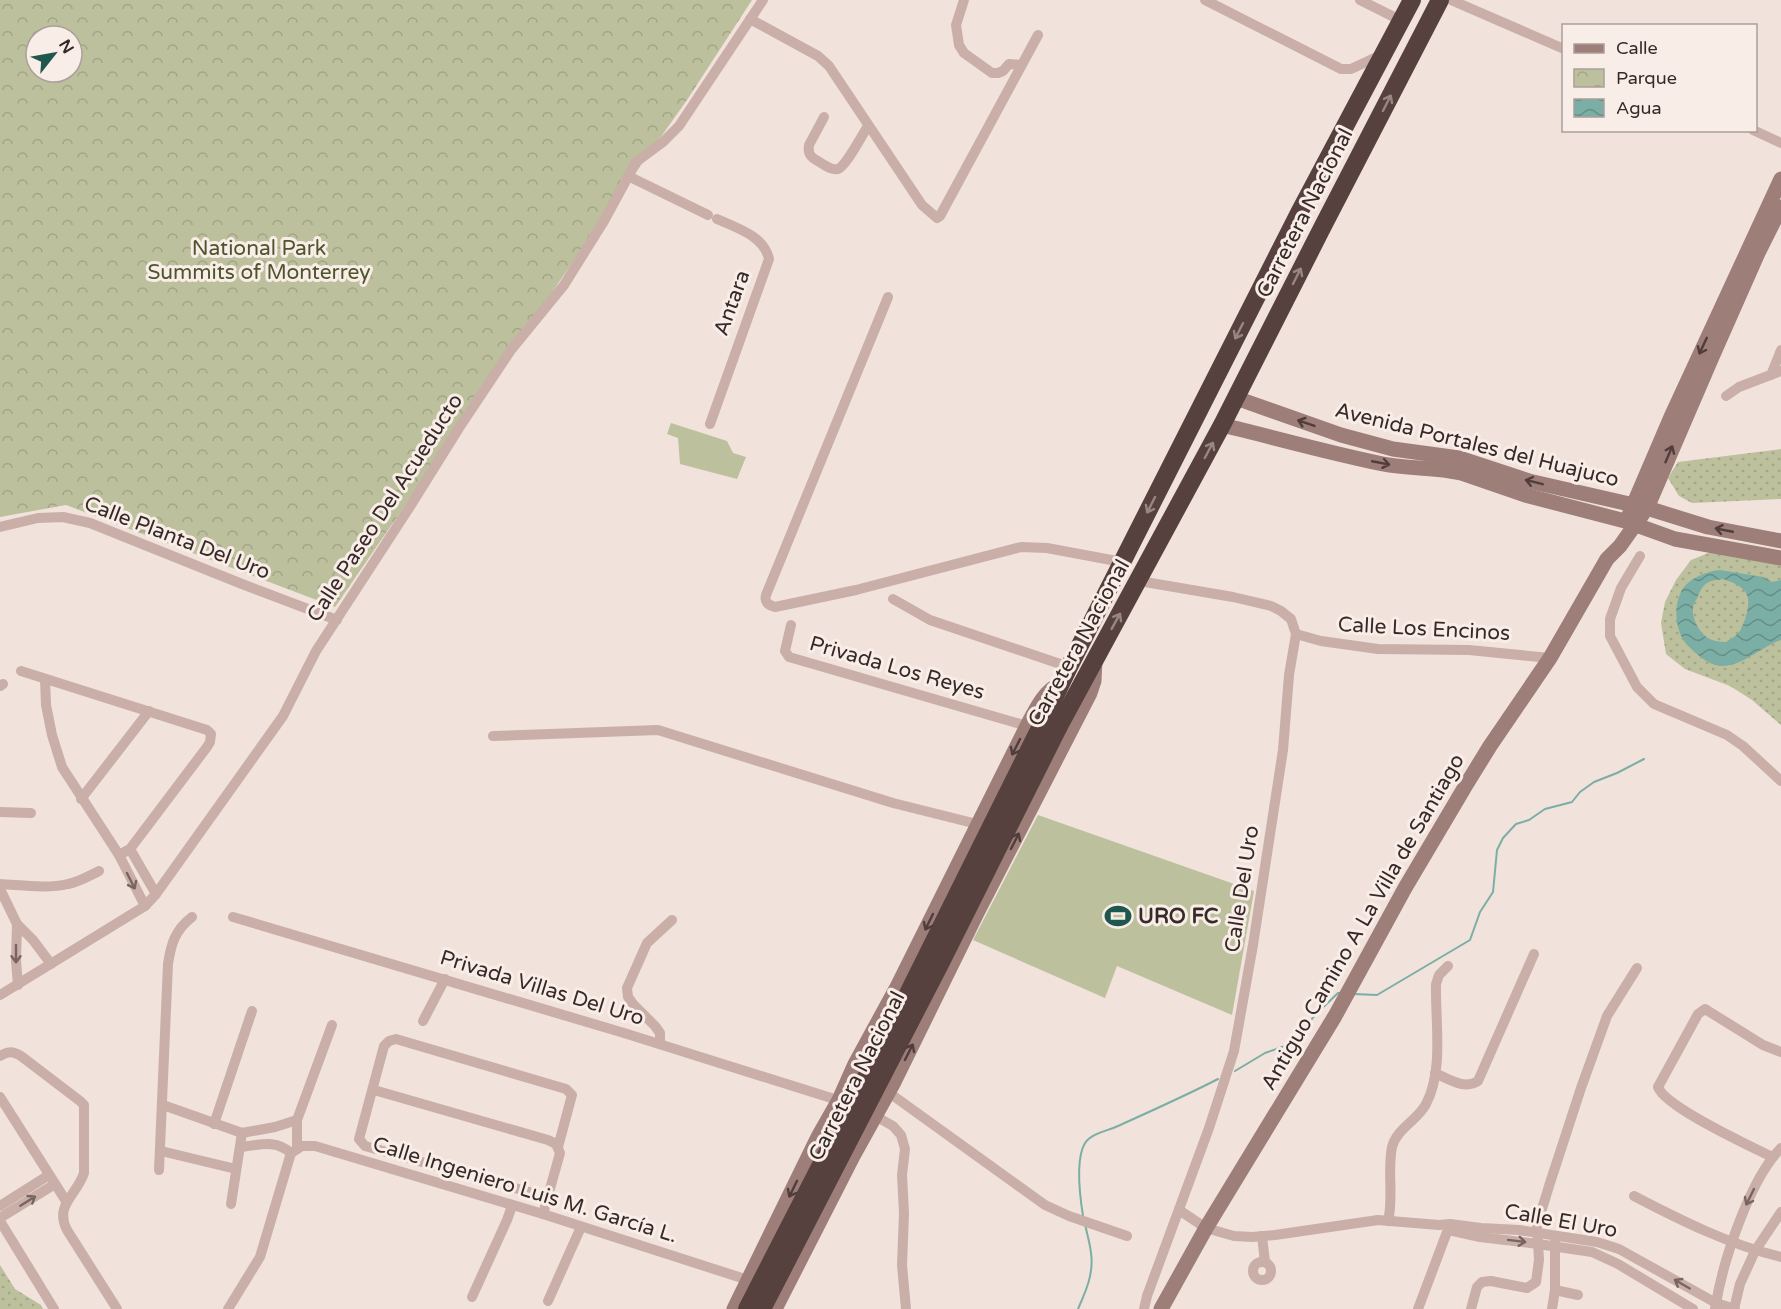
<svg xmlns="http://www.w3.org/2000/svg" width="1781" height="1309" font-family="'Varela Round',sans-serif">
<style>
.grass{fill:url(#grass-dots)}
.park{fill:url(#park-crowns);fill-rule:evenodd}
.garden{fill:#bcc09c}
.water{fill:url(#water-waves);fill-rule:evenodd}
.lines{fill:none;stroke-linecap:round;stroke-linejoin:round}
.stream{stroke:#7baea4;stroke-width:2}
.street{stroke:#c9afa8;stroke-width:10}
.secondary{stroke:#9d7e79;stroke-width:15}
.highway{stroke:#57413f;stroke-width:18}
.highway-bridge{stroke:#57413f;stroke-width:18}
.oneway{stroke:#988683}
.oneway2{stroke:#503e3c}
.oneway3{stroke:#786562}
.labels{text-anchor:middle;dominant-baseline:central;stroke-width:6;stroke-linejoin:round;paint-order:stroke}
.street-label{font-size:21px;fill:#362928;stroke:#f9ede8}
.park-label{font-size:21px;fill:#4e542c;stroke:#f9ede8}
.poi-label{font-size:21px;font-weight:bold;fill:#362928;stroke:#f9ede8;text-anchor:start}
</style>
<defs>
<pattern id="grass-dots" width="8" height="8" patternUnits="userSpaceOnUse" patternTransform="scale(1.5)"><rect width="8" height="8" fill="#bcc09c"/><path d="M2 2h.1M6 6h.1" fill="none" stroke="#a2a586" stroke-width="1.8" stroke-linecap="round"/></pattern>
<pattern id="park-crowns" width="20" height="18" patternUnits="userSpaceOnUse" patternTransform="scale(1.5)"><rect width="20" height="18" fill="#bcc09c"/><path d="M2 6a3 3 0 1 1 6 0M12 15a3 3 0 1 1 6 0" fill="none" stroke="#a2a586"/></pattern>
<pattern id="water-waves" width="16" height="10" patternUnits="userSpaceOnUse" patternTransform="scale(1.5)"><rect width="16" height="10" fill="#7baea4"/><path d="M0 5q4-4 8 0t8 0" fill="none" stroke="#668e86"/></pattern>
</defs>
<rect width="100%" height="100%" fill="#f1e2dc"/>
<!-- grass -->
<g class="grass">
<path d="M1781,449v50l-89,4 -13,-7 -11,-18 10,-16z"/>
<path d="M1716,550l65,14v161l-29,-25 -22,-14 -45,-17 -19,-15 -5,-31 4,-21 11,-22 15,-20z"/>
<path d="M0,1265l15,24 26,16 2,4h-43z"/>
</g>
<!-- park -->
<path class="park" d="M0,0h752l-65,100 -106,150 -246,357 -269,-102 -66,12zM36,36h36v36h-36z"/>
<!-- garden -->
<g class="garden">
<path d="M671,423l56,18 6,12 13,4 -9,22 -57,-15 -2,-26 -11,-4z"/>
<path d="M1038,815l216,76 -22,124 -115,-49 -12,32 -132,-58z"/>
</g>
<!-- water -->
<path class="water" d="M1720,570l43,7 9,5 9,-2v60c-20,7 -38,26 -59,26 -9,0 -18,-6 -25,-12 -7,-6 -14,-12 -17,-21 -5,-12 -5,-30 1,-41 6,-13 26,-21 39,-22zM1723,579c9,3 20,7 24,16 4,9 -2,26 -6,34 -3,6 -10,10 -15,13 -7,0 -16,-1 -22,-7 -7,-7 -14,-21 -10,-31 0,-2 4,-6 4,-8 6,-14 10,-15 25,-17z"/>
<g class="lines">
<!-- stream -->
<g class="stream">
<path d="M1354,994l23,1 93,-55 10,-28 13,-20 4,-42 6,-12 13,-14 13,-4 16,-11 27,-7 8,-10 14,-10 23,-9 27,-14"/>
<path d="M1235,1071l30,-18 28,-10 22,-28 23,-22h4"/>
<path d="M1083,1216c-3,-19 -8,-56 2,-73 7,-10 22,-12 33,-17 33,-15 67,-30 100,-47"/>
<path d="M1078,1309c8,-18 16,-36 13,-56 -1,-10 -4,-19 -6,-29"/>
</g>
<!-- street -->
<g class="street">
<path d="M964,0l-8,25 3,20 5,8 28,20h6l5,-2 6,-7 12,1"/>
<path d="M1205,0l136,69h10l32,-15"/>
<path d="M1360,0l42,21"/>
<path d="M1451,0l113,49"/>
<path d="M750,19l68,37 11,10 93,139 15,13 3,-2 98,-181"/>
<path d="M824,117l-15,28c-1,7 0,11 7,15 6,3 15,11 22,9 8,-3 24,-34 30,-43"/>
<path d="M1753,130l28,13"/>
<path d="M628,176l80,39"/>
<path d="M888,297l-122,298c-2,7 2,10 9,12l81,-17 165,-43 26,1 75,14"/>
<path d="M1771,375l10,-25"/>
<path d="M1726,396l13,-9 42,-16"/>
<path d="M710,424l59,-165c-5,-23 -32,-31 -52,-40"/>
<path d="M0,527l38,-9 25,-1 27,6 152,61 95,36"/>
<path d="M1640,556l-19,32 -11,31v17l27,51 17,17 73,31 16,11 38,35"/>
<path d="M1139,581l94,16 38,9 10,5 10,8 5,15 -7,41 -6,75 -30,195 -19,106 -25,77 -62,168 -3,13"/>
<path d="M893,599l37,21 139,47"/>
<path d="M791,625l-6,26 4,6 238,69"/>
<path d="M1296,634l25,7 57,8 91,1 81,8"/>
<path d="M21,671l186,59 4,4 -1,8 -3,5 -77,102 -11,6"/>
<path d="M45,679l1,26 6,30 10,32 57,88 26,51"/>
<path d="M0,686l3,-2"/>
<path d="M493,736l165,-6 235,73 84,21"/>
<path d="M81,799l68,-88"/>
<path d="M0,812l31,1"/>
<path d="M130,849l26,45"/>
<path d="M0,884c21,1 47,5 68,0 11,-2 21,-8 31,-13"/>
<path d="M0,889l17,35 16,16 18,24"/>
<path d="M233,917l391,116 220,69"/>
<path d="M17,924l-1,37 2,24"/>
<path d="M0,995l145,-89 11,-12 127,-178 33,-65 95,-146 48,-77 52,-78 53,-65 40,-64 32,-59 27,-20 16,-16 84,-126"/>
<path d="M423,1021l22,-42"/>
<path d="M660,1044v-11l-5,-7 -22,-22 -5,-7 -1,-9 20,-45 25,-23"/>
<path d="M0,1056c8,-5 13,-5 21,0l59,45 4,4v68c-7,22 -30,32 -17,57l50,79"/>
<path d="M1435,1073c13,6 30,17 43,8l56,-127"/>
<path d="M374,1090l174,50 8,4 4,9 -17,61"/>
<path d="M888,1092l157,113 24,11 58,20"/>
<path d="M0,1097l66,104"/>
<path d="M163,1105l79,28 33,-6 22,-7"/>
<path d="M870,1113l23,13 8,9 4,14 -3,26 2,38 -2,52 4,44"/>
<path d="M214,1124l38,-113"/>
<path d="M240,1147c20,-2 35,-8 51,6"/>
<path d="M297,1148v-28l35,-95"/>
<path d="M161,1151l75,18"/>
<path d="M291,1153l11,-7h13l228,68 205,66"/>
<path d="M1772,1157c-22,-11 -107,-50 -114,-70l40,-73 7,-5 58,36 18,7"/>
<path d="M159,1170l9,-206c3,-20 7,-34 24,-47"/>
<path d="M1634,1196c46,24 96,49 147,61"/>
<path d="M547,1197l-182,-51 -6,-7 25,-93 5,-5 7,-2 170,50 6,6 -14,52"/>
<path d="M231,1204l11,-71"/>
<path d="M0,1206l49,-31"/>
<path d="M1179,1210l27,18 28,8 18,1 23,-2 103,-15 61,5 11,-1 31,4 38,2 78,12 22,7 97,54 19,6"/>
<path d="M0,1218l55,-34"/>
<path d="M0,1221l54,88"/>
<path d="M1388,1221c6,-24 -1,-49 4,-74 5,-19 26,-27 34,-43 18,-34 9,-83 10,-120l3,-9 9,-9"/>
<path d="M1453,1231l27,6 58,7 54,8 26,12 75,45"/>
<path d="M1262,1236l3,26"/>
<circle cx="1262" cy="1271" r="9"/>
<path d="M1555,1290l23,5"/>
<path d="M472,1297l35,-77 5,-14"/>
<path d="M548,1301l33,-74"/>
<path d="M228,1309l32,-52 31,-104"/>
<path d="M1418,1309l32,-85"/>
<path d="M1471,1309l6,-22 5,-5 9,-1 36,7 9,-6 3,-22 -2,-35 13,-42 31,-95 26,-72 30,-48"/>
<path d="M1552,1309l3,-19v-49"/>
<path d="M1715,1309c7,-45 34,-129 66,-161"/>
<path d="M1734,1309l6,-25 15,-33 26,-39"/>
</g>
<!-- secondary -->
<g class="secondary">
<path d="M1236,398l105,37 52,14 66,9 70,23 118,27 61,19 73,14"/>
<path d="M1222,425c54,13 107,28 161,39 26,5 53,3 78,9l64,22 100,26 50,18 106,19"/>
<path d="M1629,515l42,-98 110,-238"/>
<path d="M734,1309l84,-172 21,-37 16,-36 42,-77 130,-261c9,-17 16,-34 34,-43"/>
<path d="M775,1309l78,-153 41,-74 83,-169 113,-220 4,-12 1,-21"/>
<path d="M1161,1309l45,-81 129,-212 70,-128 61,-103 24,-39 60,-88 57,-99 13,-13 27,-38 65,-151 46,-104 23,-46"/>
</g>
<!-- highway -->
<g class="highway">
<path d="M1041,726l28,-59 231,-456 112,-211"/>
<path d="M1058,728l164,-303 101,-199 117,-226"/>
</g>
<!-- highway-bridge -->
<g class="highway-bridge">
<path d="M747,1309l135,-263 159,-320"/>
<path d="M762,1309l178,-345 118,-236"/>
</g>
</g>
<!-- one-way arrows -->
<defs><path id="oneway-shaft" d="M-6 0H5M1.5-3L5.5 0L1.5 3" fill="none" stroke-width="1.6" stroke-linecap="round" stroke-linejoin="round" transform="scale(1.5)"/></defs>
<g class="oneway">
<use href="#oneway-shaft" transform="translate(1387 103) rotate(-63)"/>
<use href="#oneway-shaft" transform="translate(1297 276) rotate(-63)"/>
<use href="#oneway-shaft" transform="translate(1239 331) rotate(117)"/>
<use href="#oneway-shaft" transform="translate(1209 450) rotate(-62)"/>
<use href="#oneway-shaft" transform="translate(1151 505) rotate(117)"/>
<use href="#oneway-shaft" transform="translate(1116 621) rotate(-61)"/>
</g>
<g class="oneway2">
<use href="#oneway-shaft" transform="translate(1703 346) rotate(115)"/>
<use href="#oneway-shaft" transform="translate(1306 423) rotate(-161)"/>
<use href="#oneway-shaft" transform="translate(1669 454) rotate(-67)"/>
<use href="#oneway-shaft" transform="translate(1381 463) rotate(11)"/>
<use href="#oneway-shaft" transform="translate(1534 482) rotate(-166)"/>
<use href="#oneway-shaft" transform="translate(1724 530) rotate(-169)"/>
<use href="#oneway-shaft" transform="translate(1016 747) rotate(117)"/>
<use href="#oneway-shaft" transform="translate(1015 841) rotate(-63)"/>
<use href="#oneway-shaft" transform="translate(929 922) rotate(116)"/>
<use href="#oneway-shaft" transform="translate(909 1052) rotate(-63)"/>
<use href="#oneway-shaft" transform="translate(793 1189) rotate(116)"/>
</g>
<g class="oneway3">
<use href="#oneway-shaft" transform="translate(131 881) rotate(63)"/>
<use href="#oneway-shaft" transform="translate(16 954) rotate(90)"/>
<use href="#oneway-shaft" transform="translate(1750 1197) rotate(116)"/>
<use href="#oneway-shaft" transform="translate(28 1201) rotate(-32)"/>
<use href="#oneway-shaft" transform="translate(1517 1241) rotate(7)"/>
<use href="#oneway-shaft" transform="translate(1682 1284) rotate(-150)"/>
</g>
<!-- icons -->
<defs>
<g id="stadium-bare" transform="scale(2.07)"><path d="M0-5a6.5 5 0 1 0 0 10a6.5 5 0 1 0 0-10ZM-3.5-1.8h7v3.6h-7Z" fill="#1e574d" stroke="#f9ede8" stroke-width="2.5" paint-order="stroke"/></g>
</defs>
<g fill-rule="evenodd">
<use href="#stadium-bare" x="1118" y="916"/>
</g>
<g class="labels">
<!-- street labels -->
<g class="street-label">
<text transform="translate(1305 213) rotate(-63)">Carretera Nacional</text>
<text transform="translate(732 303) rotate(-70)">Antara</text>
<text transform="translate(1477 445) rotate(14)">Avenida Portales del Huajuco</text>
<text transform="translate(385 508) rotate(-57)">Calle Paseo Del Acueducto</text>
<text transform="translate(177 538) rotate(21)">Calle Planta Del Uro</text>
<text transform="translate(1424 629) rotate(3)">Calle Los Encinos</text>
<text transform="translate(1079 643) rotate(-61)">Carretera Nacional</text>
<text transform="translate(897 668) rotate(16)">Privada Los Reyes</text>
<text transform="translate(1242 889) rotate(-81)">Calle Del Uro</text>
<text transform="translate(1363 922) rotate(-60)">Antiguo Camino A La Villa de Santiago</text>
<text transform="translate(542 988) rotate(17)">Privada Villas Del Uro</text>
<text transform="translate(857 1076) rotate(-63)">Carretera Nacional</text>
<text transform="translate(525 1190) rotate(17)">Calle Ingeniero Luis M. García L.</text>
<text transform="translate(1561 1221) rotate(10)">Calle El Uro</text>
</g>
<!-- park labels -->
<g class="park-label">
<text x="259" y="248">National Park<tspan x="259" dy="24">Summits of Monterrey</tspan></text>
</g>
<!-- poi labels -->
<g class="poi-label">
<text x="1138" y="916">URO FC</text>
</g>
</g>
<!-- legend -->
<rect x="1562" y="24" width="195" height="108" fill="#f9ede8" stroke="#ab9f9b" stroke-width="1.5"/>
<rect x="1574" y="44" width="30" height="9" fill="#9d7e79" stroke="#ab9f9b" stroke-width="1.5"/>
<text x="1616" y="54" font-size="18" fill="#362928">Calle</text>
<rect x="1574" y="69" width="30" height="18" fill="url(#park-crowns)" stroke="#ab9f9b" stroke-width="1.5"/>
<text x="1616" y="84" font-size="18" fill="#362928">Parque</text>
<rect x="1574" y="99" width="30" height="18" fill="url(#water-waves)" stroke="#ab9f9b" stroke-width="1.5"/>
<text x="1616" y="114" font-size="18" fill="#362928">Agua</text>
<!-- north arrow -->
<g transform="translate(54 54) rotate(59)"><circle r="28" fill="#f9ede8" stroke="#ab9f9b" stroke-width="1.5"/>
<path d="M0-4.5L10 22L0 15L-10 22Z" fill="#1e574d"/>
<text y="-9" font-size="16" font-weight="bold" text-anchor="middle" fill="#362928">N</text>
</g>
</svg>
